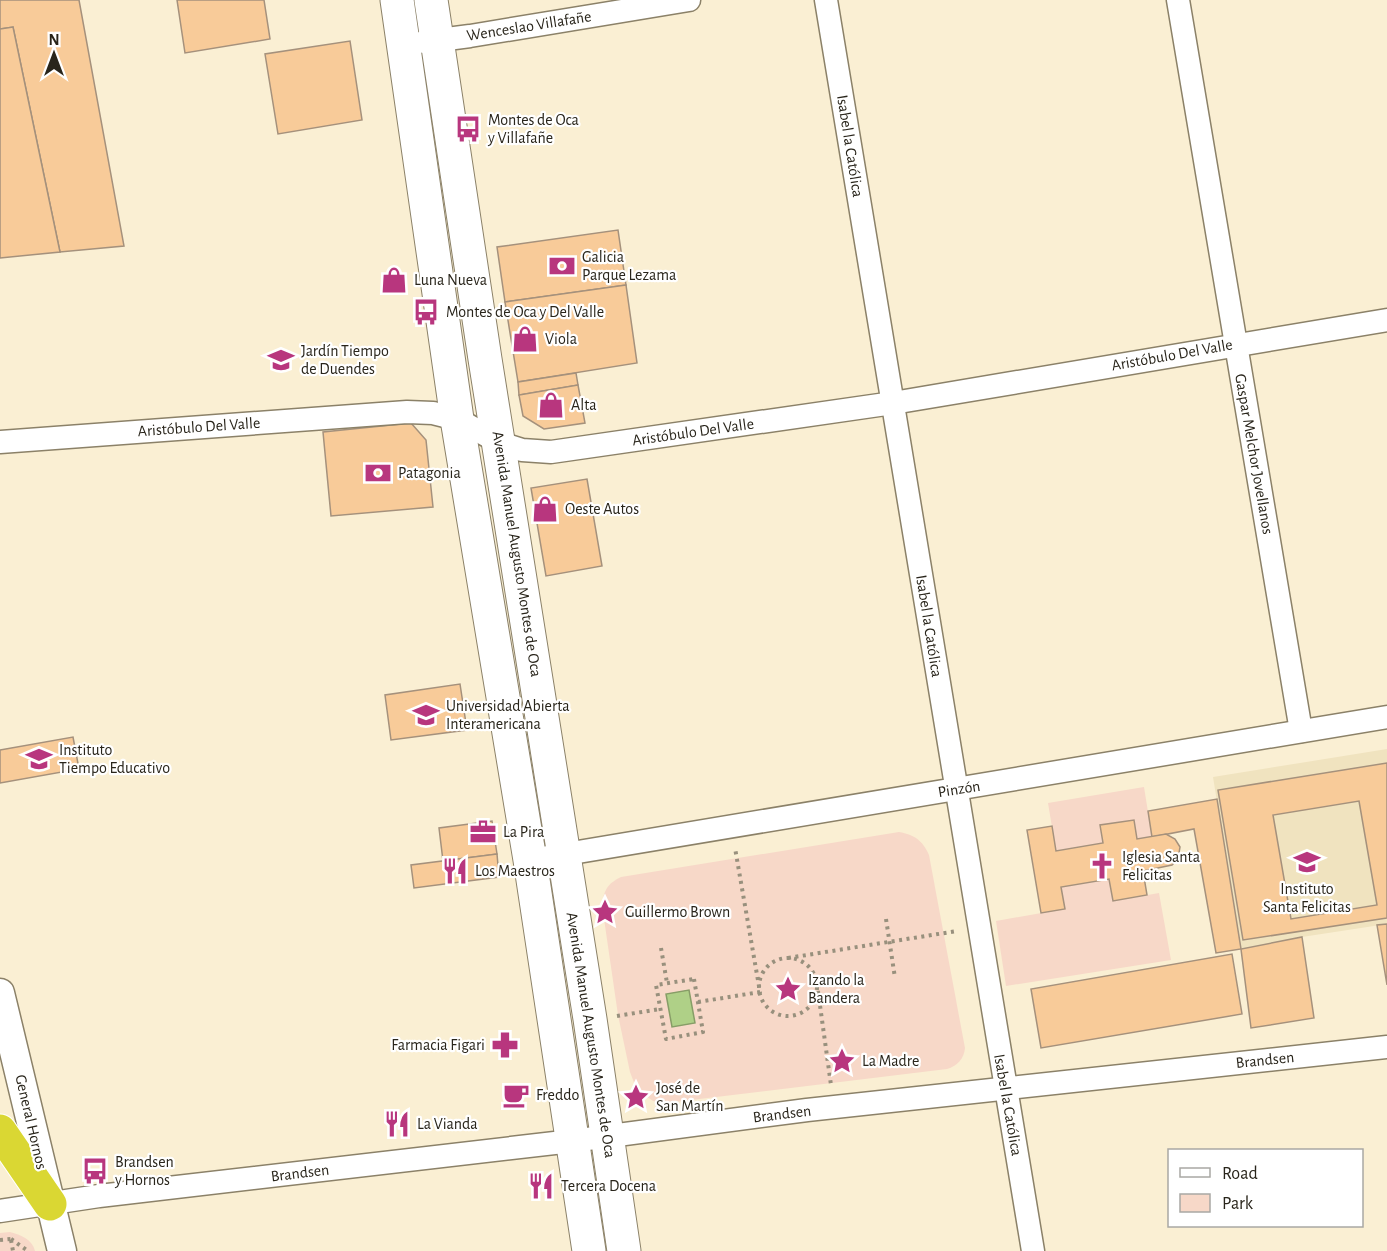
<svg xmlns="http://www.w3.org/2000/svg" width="1387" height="1251" font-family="'Alegreya Sans',sans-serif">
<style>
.built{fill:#f0e3bf}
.green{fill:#f7d8c8}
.water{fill:#afd087;stroke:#879d67;stroke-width:1.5}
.building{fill:#f8cb99;stroke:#a5917c;stroke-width:1.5;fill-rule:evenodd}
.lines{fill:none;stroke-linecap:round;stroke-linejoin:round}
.minor-casing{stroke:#8b8168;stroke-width:25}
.tertiary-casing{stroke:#8b8168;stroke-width:31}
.secondary-casing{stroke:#8b8168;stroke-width:35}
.motorway-casing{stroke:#fff;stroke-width:35}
.path{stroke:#98907d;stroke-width:4;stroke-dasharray:3 4.5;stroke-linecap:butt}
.minor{stroke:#fff;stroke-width:22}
.tertiary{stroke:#fff;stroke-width:28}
.secondary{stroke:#fff;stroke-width:33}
.motorway{stroke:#dad733;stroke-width:33}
.labels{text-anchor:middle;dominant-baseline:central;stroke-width:4.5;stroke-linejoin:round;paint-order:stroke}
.street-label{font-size:16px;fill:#29251b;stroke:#fff}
.poi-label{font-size:16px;fill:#29251b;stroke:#fff;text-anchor:start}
</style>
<rect width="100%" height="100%" fill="#faefd3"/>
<!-- built -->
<path class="built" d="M1387,749v175l-85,13 -61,12 -28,-172z"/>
<!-- green -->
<g class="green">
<path d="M1144,787l8,50 -15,2 -4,-19 -33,5 3,18 -47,8 -8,-48z"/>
<path d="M899,832c16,3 23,8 30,23l36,193c-1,11 -8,18 -18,21l-281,34 -13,-2 -10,-7 -7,-6 -6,-16 -12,-57 -16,-110c2,-15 5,-21 19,-28z"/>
<path d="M1109,879l4,22 46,-8 12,67 -165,26 -10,-65 68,-12 -3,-22z"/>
<path d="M10,1232c11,3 22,7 25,19h-35v-18z"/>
</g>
<!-- water -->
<path class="water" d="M689,990l6,33 -23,4 -6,-33z"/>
<!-- building -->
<g class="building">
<path d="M0,0h79l45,246 -64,6 -47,-225 -13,2z"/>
<path d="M177,0h87l6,39 -85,14z"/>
<path d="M13,27l47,225 -60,6v-229z"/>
<path d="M350,41l12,79 -84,14 -13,-80z"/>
<path d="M618,230l8,55 -121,17 -8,-55z"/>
<path d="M626,285l11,78 -119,19 -13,-80z"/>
<path d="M576,373l2,12 -59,10 -1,-13z"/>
<path d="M578,385l7,38 -41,6 -21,-13 -4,-21z"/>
<path d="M411,423l15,17 7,67 -102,9 -8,-84z"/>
<path d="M587,479l15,87 -56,10 -15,-88z"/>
<path d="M460,684l7,46 -76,10 -6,-45z"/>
<path d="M73,737l6,32 -79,14v-33z"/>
<path d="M1387,763v155l-144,22 -25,-150zM1359,801l18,104 -86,14 -18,-104z"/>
<path d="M1217,799l24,150 -25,4 -22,-124 -42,8 -4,-26z"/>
<path d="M1134,820l3,19 29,-5 9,5 5,8 -2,12 -6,6 -29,6 4,24 -34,6 -4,-22 -48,8 4,22 -24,4 -14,-83 25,-4 4,25 47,-8 -3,-18z"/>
<path d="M492,821l5,33 -54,7 -4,-33z"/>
<path d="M497,854l2,23 -85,11 -3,-23z"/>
<path d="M1387,924v61l-10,-60z"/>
<path d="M1302,937l12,81 -63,10 -10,-79z"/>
<path d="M1232,954l10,60 -201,34 -10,-59z"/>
</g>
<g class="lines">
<!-- minor casing -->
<g class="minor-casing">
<g id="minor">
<path d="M826,0l207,1251"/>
<path d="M1178,0l123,731"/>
<path d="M424,42l46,-6 219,-36"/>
<path d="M0,442l407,-30 26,1 24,6 43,24 22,7 29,2 342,-49 494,-83"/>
<path d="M530,860l857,-143"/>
<path d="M0,1211l99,-15 473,-55 235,-31 580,-63"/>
</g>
</g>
<!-- tertiary casing -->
<g class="tertiary-casing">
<path id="tertiary" d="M0,993l62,258"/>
</g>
<!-- secondary casing -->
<g class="secondary-casing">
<g id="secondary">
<path d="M397,0l60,419 73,441 59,391"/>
<path d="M431,0l54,359 105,660 34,232"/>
</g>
</g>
<!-- motorway casing -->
<g class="motorway-casing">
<path id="motorway" d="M0,1131l50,73"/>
</g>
<!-- path -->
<g class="path">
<path d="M886,919l9,59"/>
<path d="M661,948l6,35"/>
<path d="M788,958l169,-27"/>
<circle cx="788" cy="987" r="29"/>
<path d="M694,979l9,53 -37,7 -10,-54z"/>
<path d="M818,991l13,94"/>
<path d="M698,1002l62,-10 -25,-144"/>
<path d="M617,1016l43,-7"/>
<path d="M11,1239l17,12"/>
<path d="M0,1240l11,-1"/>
<path d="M11,1240l2,11"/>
</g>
<!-- minor -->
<use href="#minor" class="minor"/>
<!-- tertiary -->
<use href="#tertiary" class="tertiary"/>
<!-- secondary -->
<use href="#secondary" class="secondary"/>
<!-- motorway -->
<use href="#motorway" class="motorway"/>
</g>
<!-- icons -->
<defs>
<g id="bus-bare" transform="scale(2.07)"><path d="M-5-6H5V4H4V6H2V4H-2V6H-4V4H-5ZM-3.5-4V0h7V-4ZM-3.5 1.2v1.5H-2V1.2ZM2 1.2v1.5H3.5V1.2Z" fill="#b8367e" stroke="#fff" stroke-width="2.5" paint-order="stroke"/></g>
<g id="bank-bare" transform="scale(2.07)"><path d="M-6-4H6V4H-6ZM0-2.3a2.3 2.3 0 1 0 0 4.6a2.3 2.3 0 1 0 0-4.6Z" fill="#b8367e" stroke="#fff" stroke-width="2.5" paint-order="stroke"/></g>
<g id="shop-bare" transform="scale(2.07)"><path d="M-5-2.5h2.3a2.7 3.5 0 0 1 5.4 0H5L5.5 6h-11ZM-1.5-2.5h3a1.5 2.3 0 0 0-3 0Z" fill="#b8367e" stroke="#fff" stroke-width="2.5" paint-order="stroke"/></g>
<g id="school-bare" transform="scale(2.07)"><path d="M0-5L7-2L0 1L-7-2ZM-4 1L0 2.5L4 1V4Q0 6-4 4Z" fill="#b8367e" stroke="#fff" stroke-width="2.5" paint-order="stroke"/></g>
<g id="university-bare" transform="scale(2.07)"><path d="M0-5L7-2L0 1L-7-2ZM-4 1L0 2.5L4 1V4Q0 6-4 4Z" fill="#b8367e" stroke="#fff" stroke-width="2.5" paint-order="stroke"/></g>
<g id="office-bare" transform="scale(2.07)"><path d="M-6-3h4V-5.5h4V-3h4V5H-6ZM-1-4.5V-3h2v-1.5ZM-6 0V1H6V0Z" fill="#b8367e" stroke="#fff" stroke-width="2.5" paint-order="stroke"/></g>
<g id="church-bare" transform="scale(2.07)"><path d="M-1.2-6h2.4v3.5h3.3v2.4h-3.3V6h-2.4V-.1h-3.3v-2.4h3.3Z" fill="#b8367e" stroke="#fff" stroke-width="2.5" paint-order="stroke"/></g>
<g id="restaurant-bare" transform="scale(2.07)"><path d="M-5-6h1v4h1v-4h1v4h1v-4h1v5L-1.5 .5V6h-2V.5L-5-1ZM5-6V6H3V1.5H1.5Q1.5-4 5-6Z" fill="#b8367e" stroke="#fff" stroke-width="2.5" paint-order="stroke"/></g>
<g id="sight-bare" transform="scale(2.07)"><path d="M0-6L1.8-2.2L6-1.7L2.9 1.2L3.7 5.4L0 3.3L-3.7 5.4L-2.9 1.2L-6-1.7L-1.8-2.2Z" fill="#b8367e" stroke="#fff" stroke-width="2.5" paint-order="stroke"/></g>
<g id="pharmacy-bare" transform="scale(2.07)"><path d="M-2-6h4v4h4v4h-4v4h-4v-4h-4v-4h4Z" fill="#b8367e" stroke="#fff" stroke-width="2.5" paint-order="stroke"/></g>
<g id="cafe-bare" transform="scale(2.07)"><path d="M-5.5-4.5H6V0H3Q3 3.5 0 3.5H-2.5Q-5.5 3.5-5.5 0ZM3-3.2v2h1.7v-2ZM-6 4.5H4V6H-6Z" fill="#b8367e" stroke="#fff" stroke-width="2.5" paint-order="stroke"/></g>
</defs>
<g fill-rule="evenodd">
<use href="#bus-bare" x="468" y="129"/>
<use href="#bank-bare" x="562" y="266"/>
<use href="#shop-bare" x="394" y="280"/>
<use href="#bus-bare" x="426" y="312"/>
<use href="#shop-bare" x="525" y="339"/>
<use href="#school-bare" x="281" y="360"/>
<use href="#shop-bare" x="551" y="405"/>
<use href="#bank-bare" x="378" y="473"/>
<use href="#shop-bare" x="545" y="509"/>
<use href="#university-bare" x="426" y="715"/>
<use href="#school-bare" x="39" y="759"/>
<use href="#office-bare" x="483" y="832"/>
<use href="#school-bare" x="1307" y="862"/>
<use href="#church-bare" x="1102" y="866"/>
<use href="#restaurant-bare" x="455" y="871"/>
<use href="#sight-bare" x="605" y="912"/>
<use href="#sight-bare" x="788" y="989"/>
<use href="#pharmacy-bare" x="505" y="1045"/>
<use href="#sight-bare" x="842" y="1061"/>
<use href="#cafe-bare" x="516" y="1095"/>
<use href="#sight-bare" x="636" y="1097"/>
<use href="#restaurant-bare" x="397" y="1124"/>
<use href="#bus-bare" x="95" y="1171"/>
<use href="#restaurant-bare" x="541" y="1186"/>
</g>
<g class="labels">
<!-- street labels -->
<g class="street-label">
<text transform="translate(529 26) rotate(-9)">Wenceslao Villafañe</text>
<text transform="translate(850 146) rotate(81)">Isabel la Católica</text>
<text transform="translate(1172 355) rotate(-10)">Aristóbulo Del Valle</text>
<text transform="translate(199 427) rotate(-4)">Aristóbulo Del Valle</text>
<text transform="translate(693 432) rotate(-8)">Aristóbulo Del Valle</text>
<text transform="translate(1254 454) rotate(80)">Gaspar Melchor Jovellanos</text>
<text transform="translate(517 554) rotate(81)">Avenida Manuel Augusto Montes de Oca</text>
<text transform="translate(929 626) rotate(81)">Isabel la Católica</text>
<text transform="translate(959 789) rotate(-9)">Pinzón</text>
<text transform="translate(591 1035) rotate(81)">Avenida Manuel Augusto Montes de Oca</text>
<text transform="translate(1265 1060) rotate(-6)">Brandsen</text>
<text transform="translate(1008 1105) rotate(80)">Isabel la Católica</text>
<text transform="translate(782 1114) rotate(-7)">Brandsen</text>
<text transform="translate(31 1122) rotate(77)">General Hornos</text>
<text transform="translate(300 1173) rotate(-7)">Brandsen</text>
</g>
<!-- poi labels -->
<g class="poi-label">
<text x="488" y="120">Montes de Oca<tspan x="488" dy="18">y Villafañe</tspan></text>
<text x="582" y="257">Galicia<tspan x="582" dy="18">Parque Lezama</tspan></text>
<text x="414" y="280">Luna Nueva</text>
<text x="446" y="312">Montes de Oca y Del Valle</text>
<text x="545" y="339">Viola</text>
<text x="301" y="351">Jardín Tiempo<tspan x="301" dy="18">de Duendes</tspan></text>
<text x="571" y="405">Alta</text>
<text x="398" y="473">Patagonia</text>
<text x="565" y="509">Oeste Autos</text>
<text x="446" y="706">Universidad Abierta<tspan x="446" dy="18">Interamericana</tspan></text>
<text x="59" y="750">Instituto<tspan x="59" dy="18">Tiempo Educativo</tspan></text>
<text x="503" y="832">La Pira</text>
<text x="1122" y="857">Iglesia Santa<tspan x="1122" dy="18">Felicitas</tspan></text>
<text x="475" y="871">Los Maestros</text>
<text x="1307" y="889" text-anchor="middle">Instituto<tspan x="1307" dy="18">Santa Felicitas</tspan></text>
<text x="625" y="912">Guillermo Brown</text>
<text x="808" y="980">Izando la<tspan x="808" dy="18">Bandera</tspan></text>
<text x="485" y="1045" text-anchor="end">Farmacia Figari</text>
<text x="862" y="1061">La Madre</text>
<text x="656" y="1088">José de<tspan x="656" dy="18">San Martín</tspan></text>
<text x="536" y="1095">Freddo</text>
<text x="417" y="1124">La Vianda</text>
<text x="115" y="1162">Brandsen<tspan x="115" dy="18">y Hornos</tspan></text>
<text x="561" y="1186">Tercera Docena</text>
</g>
</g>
<!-- legend -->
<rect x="1168" y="1149" width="195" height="78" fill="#ffffff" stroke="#a9a8a4" stroke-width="1.5"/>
<rect x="1180" y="1168" width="30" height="9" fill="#ffffff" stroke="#a9a8a4" stroke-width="1.5"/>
<text x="1222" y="1179" font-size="18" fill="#29251b">Road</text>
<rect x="1180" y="1194" width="30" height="18" fill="#f7d8c8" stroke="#a9a8a4" stroke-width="1.5"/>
<text x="1222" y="1209" font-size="18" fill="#29251b">Park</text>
<!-- north arrow -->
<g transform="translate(54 54)" stroke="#ffffff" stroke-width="4.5" paint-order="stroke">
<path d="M0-4.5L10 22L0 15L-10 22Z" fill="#29251b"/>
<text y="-9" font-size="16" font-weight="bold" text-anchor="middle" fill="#29251b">N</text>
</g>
</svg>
